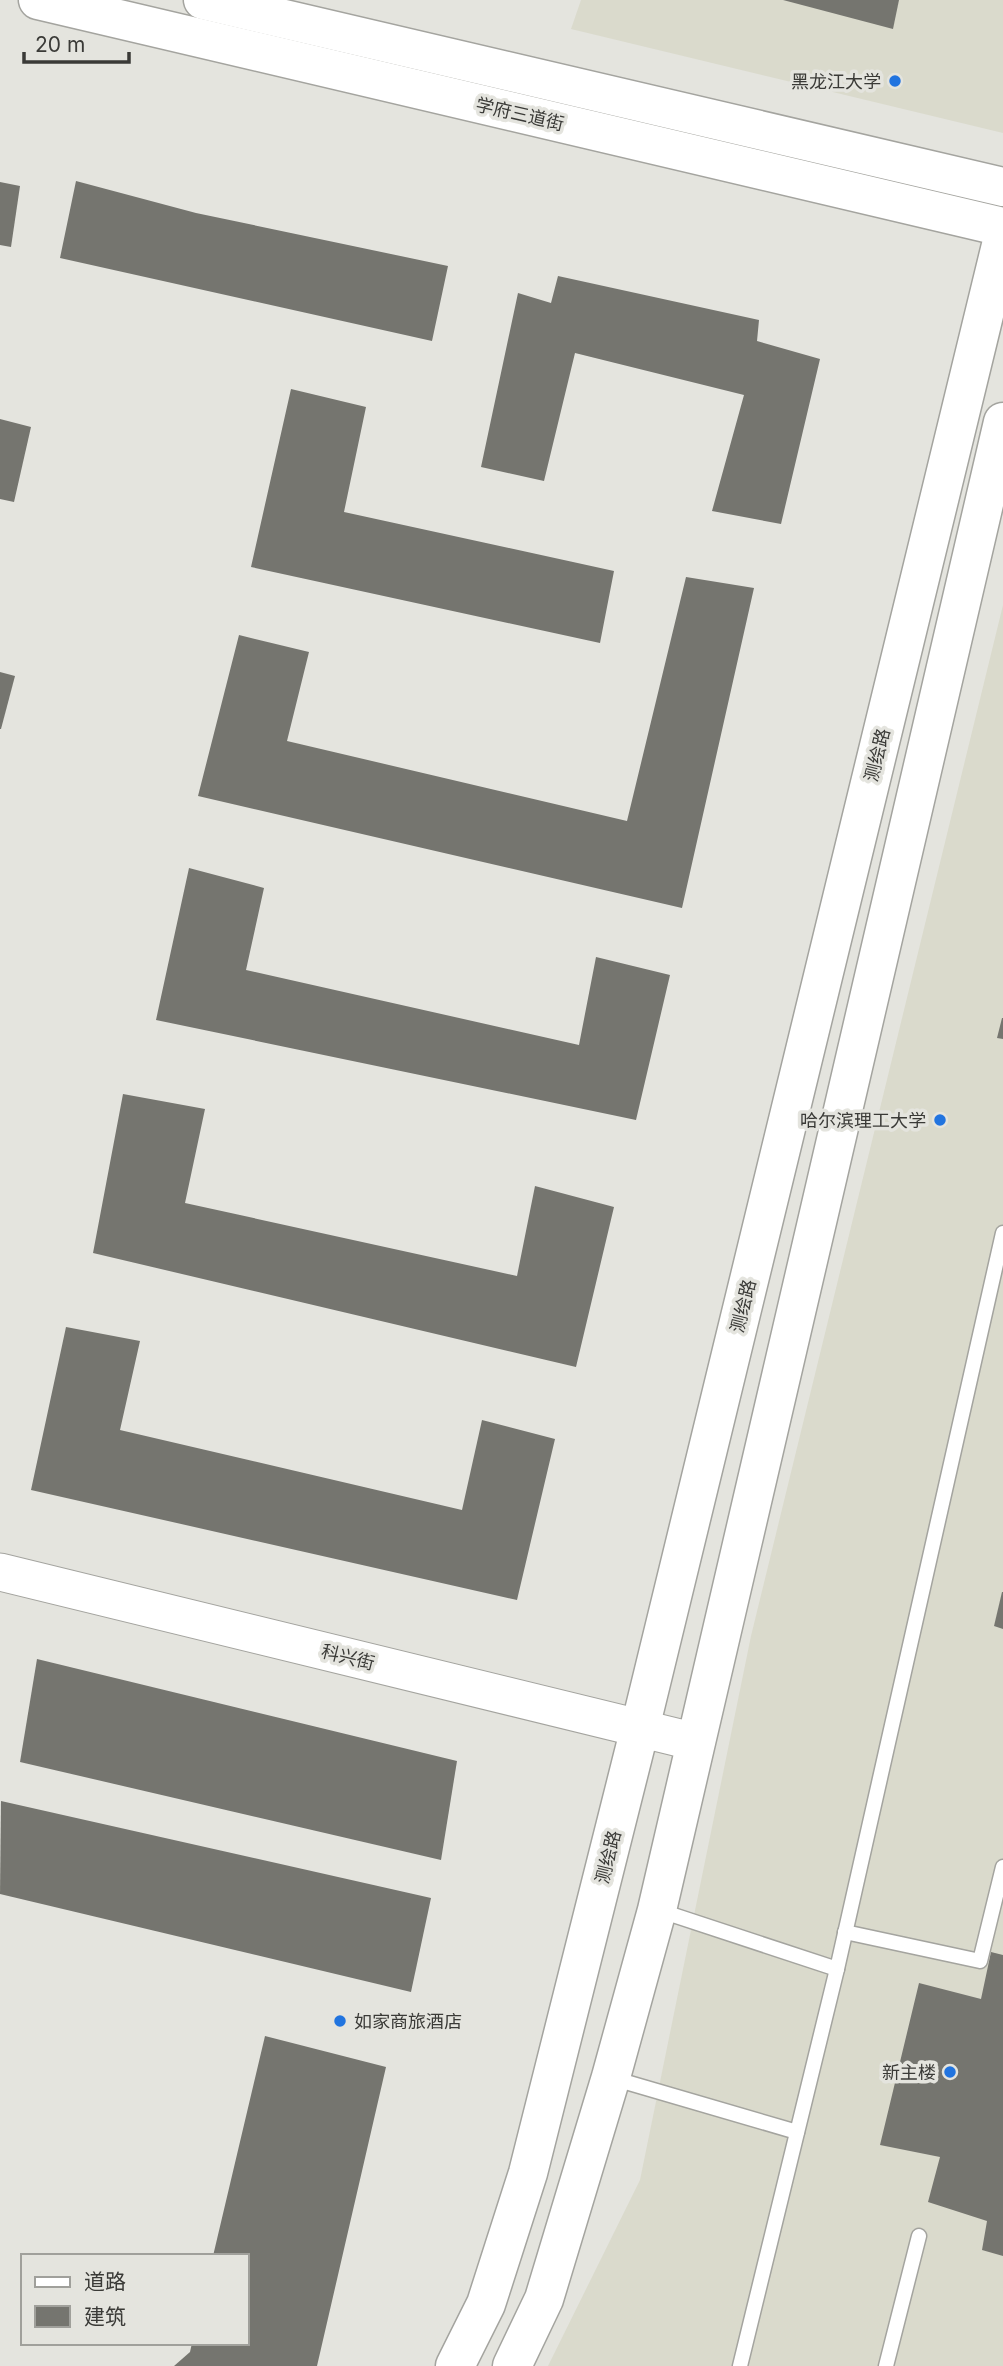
<svg xmlns="http://www.w3.org/2000/svg" width="1003" height="2366" font-family="Inter,'Noto Sans SC',sans-serif">
<style>
.built{fill:#dadacc}
.building{fill:#75756f}
.lines{fill:none;stroke-linecap:round;stroke-linejoin:round}
.service-casing{stroke:#a4a49f;stroke-width:17}
.tertiary-casing{stroke:#a4a49f;stroke-width:39}
.secondary-casing{stroke:#a4a49f;stroke-width:41}
.service{stroke:#fff;stroke-width:14}
.tertiary{stroke:#fff;stroke-width:37}
.secondary{stroke:#fff;stroke-width:38}
.poi-dot{fill:#2174df;stroke:#e4e4de;stroke-width:2.5}
.labels{text-anchor:middle;dominant-baseline:central;stroke-width:7;stroke-linejoin:round;paint-order:stroke}
.poi-label{font-size:18px;fill:#3a3a37;stroke:#e4e4de;text-anchor:end}
.street-label{font-size:18px;fill:#3a3a37;stroke:#e4e4de}
</style>
<rect width="100%" height="100%" fill="#e4e4de"/>
<!-- built -->
<g class="built">
<path d="M581,0h422v133l-432,-104z"/>
<path d="M1003,605v1761h-455l92,-186 111,-544z"/>
</g>
<!-- building -->
<g class="building">
<path d="M783,0h116l-6,29z"/>
<path d="M76,181l120,32 252,53 -16,75 -372,-83z"/>
<path d="M0,182l20,4 -9,61 -11,-2z"/>
<path d="M558,276l201,44 -2,21 63,18 -39,165 -69,-13 32,-116 -169,-42 -31,128 -63,-14 37,-174 33,10z"/>
<path d="M291,389l75,18 -22,105 270,59 -14,72 -349,-76z"/>
<path d="M0,419l31,8 -17,75 -14,-3z"/>
<path d="M686,577l68,11 -72,320 -484,-112 41,-161 70,17 -22,89 340,80z"/>
<path d="M0,672l15,4 -14,53h-1z"/>
<path d="M189,868l75,20 -18,82 333,75 17,-88 74,18 -34,145 -480,-100z"/>
<path d="M1002,1018h1v21l-6,-1z"/>
<path d="M123,1094l82,15 -20,94 332,73 18,-90 79,21 -38,160 -483,-114z"/>
<path d="M66,1327l74,14 -20,89 342,80 20,-90 73,19 -38,161 -486,-110z"/>
<path d="M1002,1592h1v37l-9,-3z"/>
<path d="M37,1659l420,102 -16,99 -421,-98z"/>
<path d="M1,1801l430,97 -20,94 -411,-98z"/>
<path d="M991,1952l12,3v301l-21,-6 5,-29 -59,-19 12,-45 -60,-12 39,-162 62,16z"/>
<path d="M265,2036l121,31 -69,299h-143l16,-14 2,-9h55v-87h-34z"/>
</g>
<g class="lines">
<!-- service casing -->
<g class="service-casing">
<g id="service">
<path d="M658,1910l179,59 166,-736"/>
<path d="M845,1932l135,29 23,-94"/>
<path d="M612,2078l185,54"/>
<path d="M740,2366l97,-397"/>
<path d="M886,2366l33,-130"/>
</g>
</g>
<!-- tertiary casing -->
<g class="tertiary-casing">
<path id="tertiary" d="M0,1572l696,170"/>
</g>
<!-- secondary casing -->
<g class="secondary-casing">
<g id="secondary">
<path d="M38,0l965,227"/>
<path d="M203,0l800,187"/>
<path d="M455,2366l31,-62 42,-131 112,-445 363,-1491"/>
<path d="M512,2366l32,-67 67,-222 46,-167 346,-1488"/>
</g>
</g>
<!-- service -->
<use href="#service" class="service"/>
<!-- tertiary -->
<use href="#tertiary" class="tertiary"/>
<!-- secondary -->
<use href="#secondary" class="secondary"/>
</g>
<!-- markers -->
<g class="poi-dot">
<circle cx="895" cy="81" r="7"/>
<circle cx="940" cy="1120" r="7"/>
<circle cx="340" cy="2021" r="7"/>
<circle cx="950" cy="2072" r="7"/>
</g>
<g class="labels">
<!-- poi labels -->
<g class="poi-label">
<text x="881" y="81">黑龙江大学</text>
<text x="926" y="1120">哈尔滨理工大学</text>
<text x="354" y="2021" text-anchor="start">如家商旅酒店</text>
<text x="936" y="2072">新主楼</text>
</g>
<!-- street labels -->
<g class="street-label">
<text transform="translate(520 114) rotate(13)">学府三道街</text>
<text transform="translate(877 755) rotate(-76)">测绘路</text>
<text transform="translate(743 1306) rotate(-76)">测绘路</text>
<text transform="translate(348 1657) rotate(14)">科兴街</text>
<text transform="translate(608 1857) rotate(-76)">测绘路</text>
</g>
</g>
<!-- legend -->
<rect x="21" y="2254" width="228" height="91" fill="#e4e4de" stroke="#a0a09b" stroke-width="2"/>
<rect x="35" y="2277" width="35" height="10" fill="#ffffff" stroke="#a0a09b" stroke-width="2"/>
<text x="84" y="2289" font-size="21" fill="#3a3a37">道路</text>
<rect x="35" y="2306" width="35" height="21" fill="#75756f" stroke="#a0a09b" stroke-width="2"/>
<text x="84" y="2324" font-size="21" fill="#3a3a37">建筑</text>
<!-- scale -->
<path d="M24 52v10h105v-10" fill="none" stroke="#3a3a37" stroke-width="3.5"/>
<text x="35" y="52" font-size="21" fill="#3a3a37" stroke="#e4e4de" stroke-width="5" paint-order="stroke">20 m</text>
</svg>
